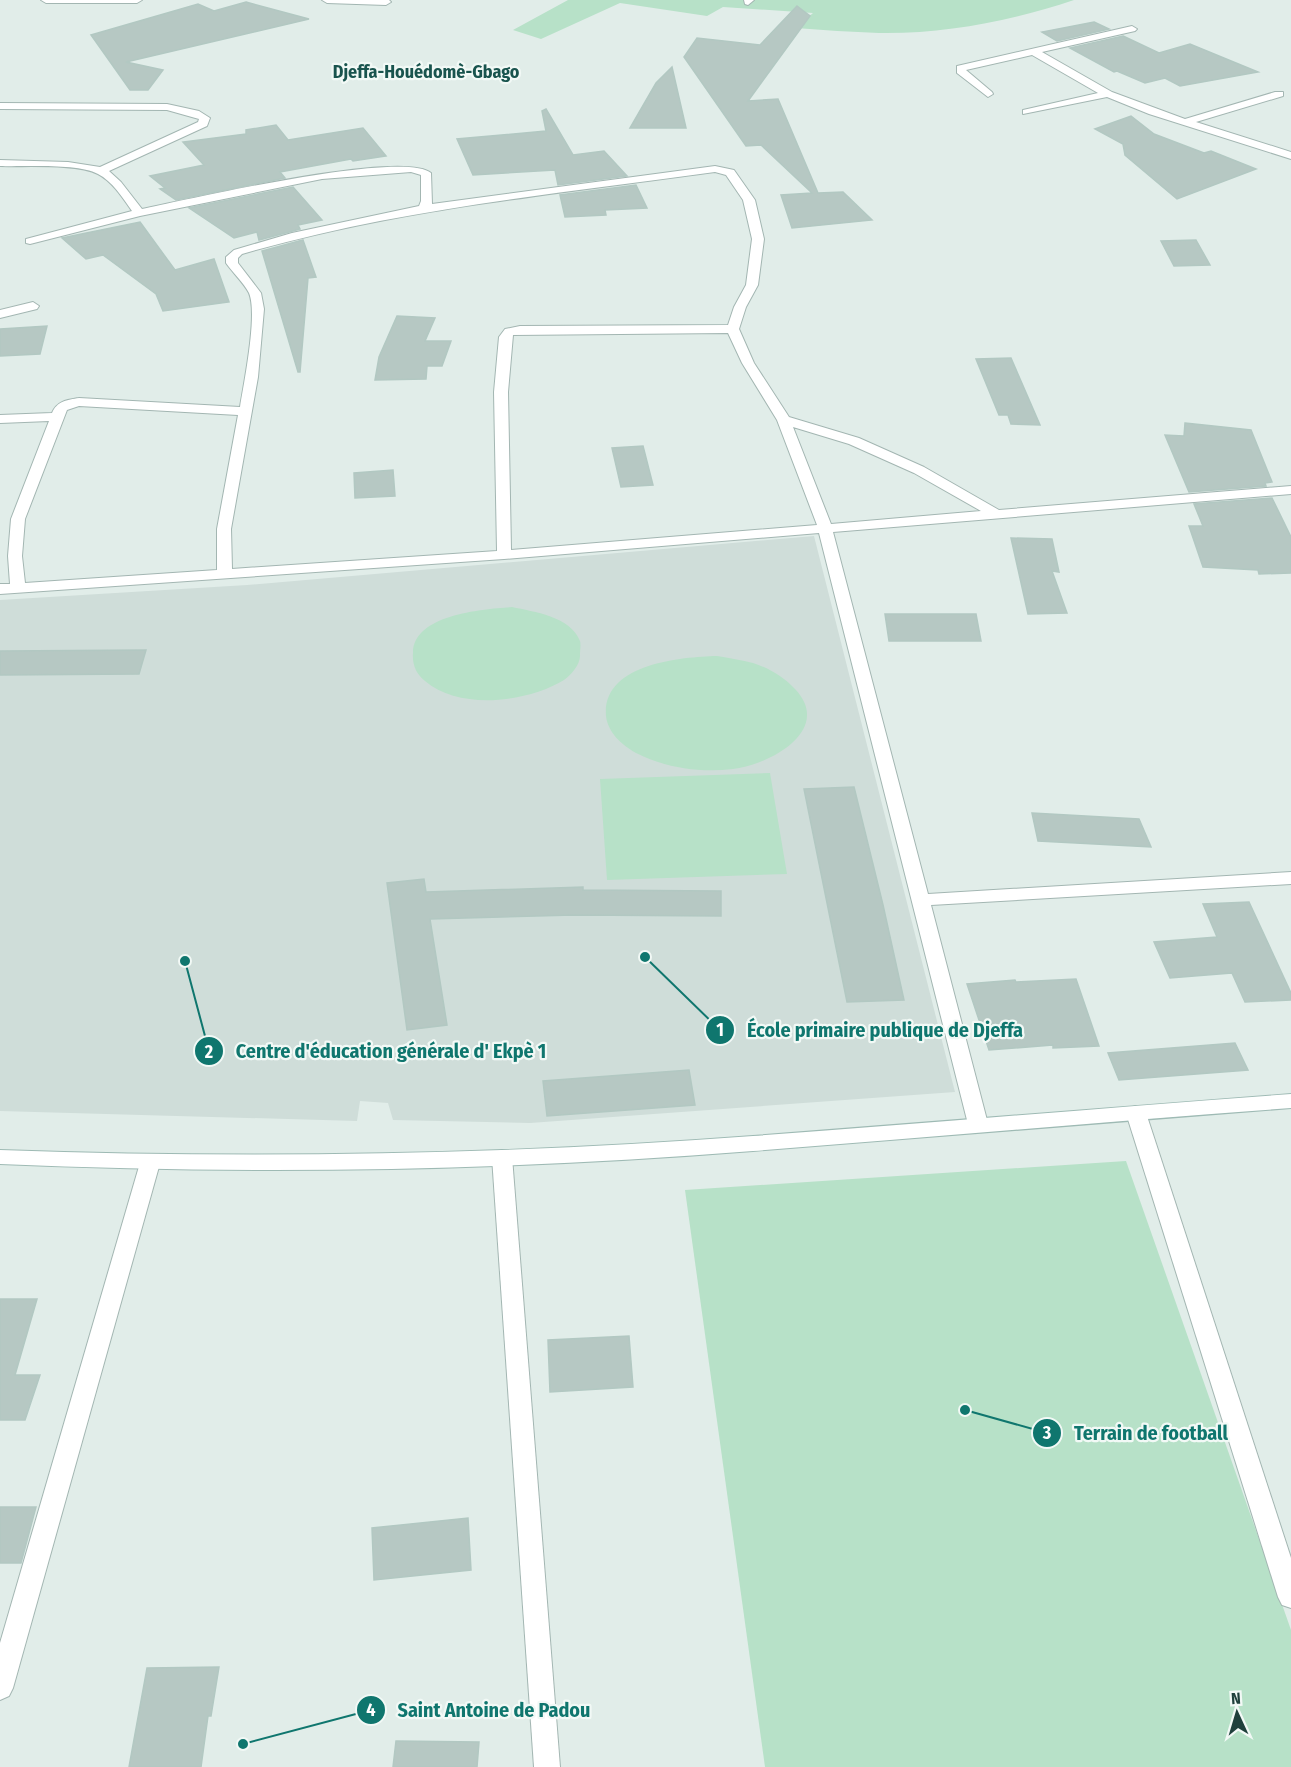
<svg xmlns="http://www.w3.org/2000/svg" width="1291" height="1767" font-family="'Fira Sans Condensed',sans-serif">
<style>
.built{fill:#cfddd9}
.green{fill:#b7e1c8}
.building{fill:#b6c8c3;stroke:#b2c8c2;stroke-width:1.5}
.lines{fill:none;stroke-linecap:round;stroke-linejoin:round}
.street-casing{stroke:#a3b6b2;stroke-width:2}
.secondary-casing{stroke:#9ebab4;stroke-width:2}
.street{fill:#fff;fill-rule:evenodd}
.secondary{fill:#fff;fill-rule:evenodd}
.labels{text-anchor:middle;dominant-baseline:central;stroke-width:4.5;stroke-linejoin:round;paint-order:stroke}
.far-quarter-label{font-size:18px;font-weight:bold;fill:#19544e;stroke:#f2f9f6}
.leader{fill:none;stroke:#0f766e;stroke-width:2}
.callout-dot{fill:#0f766e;stroke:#f2f9f6;stroke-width:2}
.mark-label{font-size:18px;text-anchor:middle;font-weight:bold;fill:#fff}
.callout-label{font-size:20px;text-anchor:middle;font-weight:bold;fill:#0f766e;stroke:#f2f9f6;stroke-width:4.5;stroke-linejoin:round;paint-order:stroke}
</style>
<rect width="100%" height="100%" fill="#e1ede9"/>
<!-- built -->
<path class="built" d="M814,536l141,556 -425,31 -137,-3 -5,-17 -28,-2 -3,20 -357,-10v-511l247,-15z"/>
<!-- green -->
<g class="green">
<path d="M568,0h506c-63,21 -128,34 -195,33 -28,-1 -56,-3 -83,-5l17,-15 -90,-6 -16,9 -87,-13 -79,36 -28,-9z"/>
<path d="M512,607c22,5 58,9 68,34 1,3 0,10 0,13 1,10 -9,21 -16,26 -36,22 -104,31 -139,1 -9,-7 -13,-17 -12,-28 0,-39 71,-44 99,-46z"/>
<path d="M717,656c12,2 25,4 36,7 16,5 31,14 42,26 39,41 -26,76 -62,80 -33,4 -67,-1 -97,-16 -14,-8 -28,-20 -30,-37 -4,-52 74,-59 111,-60z"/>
<path d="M770,773l17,101 -180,6 -7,-101z"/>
<path d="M1126,1161l165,469v137h-526l-80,-577z"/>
</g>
<!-- building -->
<g class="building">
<path d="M246,2l63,17 -183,43 37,8 -15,20h-18l-39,-55 107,-31 16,7z"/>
<path d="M797,6l13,10 -62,85 30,-2 40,94 25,-1 29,28 -80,8 -11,-33 31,-2 -51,-48 -15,1 -62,-89 13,-19 63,7z"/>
<path d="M1094,22l15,7 -52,12 -15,-9z"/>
<path d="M1123,36l36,17 31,-9 68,28 -78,14 -15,-8 -20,5 -28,-12 -3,1 -44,-24z"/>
<path d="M672,67l14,61h-56l26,-45z"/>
<path d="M546,109l27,46 31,-4 23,25 -69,9 -3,-15 -82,5 -16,-36 89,-8 -4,-20z"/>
<path d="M1131,116l23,18 50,19 7,-2 45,18 -79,30 -52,-44 -2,-11 -28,-15z"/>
<path d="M276,125l12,15 75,-12 23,28 -33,5 -2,-2 -71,13 5,6 -109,22 -16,-11 5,-1 -15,-12 54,-11 -21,-23 63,-8v-4z"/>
<path d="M636,185l11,23 -42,2 1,5 -41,2 -5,-22z"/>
<path d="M293,187l29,33 -24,5 2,4 -41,11 -2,-8 -23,6 -45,-30z"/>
<path d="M140,222l35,48 39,-11 15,43 -66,9 -7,-17 -53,-39 -17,4 -24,-21z"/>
<path d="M303,240l13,37 -8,1 -8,94h-2l-36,-121z"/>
<path d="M1196,240l14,25 -36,1 -13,-25z"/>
<path d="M397,316l38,2 -10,23h26l-9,25h-15l-1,13 -51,1 4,-23z"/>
<path d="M47,326l-7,28 -40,2v-27z"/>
<path d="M1011,358l29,67 -29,-1 -3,-9h-9l-23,-56z"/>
<path d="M1185,423l66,7 21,52 -7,1 1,3 -77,6 -24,-57 19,1z"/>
<path d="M643,446l10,39 -32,2 -9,-39z"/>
<path d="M393,470l2,26 -40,2 -1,-25z"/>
<path d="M1272,498l19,39v36l-32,1 -1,-4 -55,-3 -14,-41h14l-9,-22z"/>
<path d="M1011,538l41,1 7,33 -7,-1 15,42 -39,1z"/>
<path d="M885,614h91l5,27h-92z"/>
<path d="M146,650l-7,24 -139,1v-24z"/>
<path d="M854,787l29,118 21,95 -57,2 -43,-213z"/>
<path d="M1032,813l107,6 12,28 -113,-6z"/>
<path d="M424,879l2,13 157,-5v3l138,1v25l-147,-1 -144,4 17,106 -40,5 -20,-147z"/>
<path d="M1249,902l42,91v7l-46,2 -13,-29 -62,5 -16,-36 63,-5 -14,-33z"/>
<path d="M1076,979l23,67 -46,2v-3l-64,5 -22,-66 48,-4 1,2z"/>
<path d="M1235,1043l13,27 -129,10 -11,-27z"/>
<path d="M689,1070l6,35 -148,11 -4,-35z"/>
<path d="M0,1299h37l-22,76h25l-15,45h-25z"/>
<path d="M629,1336l4,51 -83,5 -2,-52z"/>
<path d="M0,1507h36l-15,56h-21z"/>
<path d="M468,1518l3,52 -97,10 -2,-52z"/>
<path d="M219,1667l-8,49h-3l-7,51h-72l18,-99z"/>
<path d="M396,1741l83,1 -2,25h-84z"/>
</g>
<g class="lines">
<!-- street casing -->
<g class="street-casing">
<g id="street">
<path d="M41,0h101l-5,3h-91z"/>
<path d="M322,0h67l2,2 -5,3 -59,-2z"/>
<path d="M744,0h10l-6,5 -3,-1z"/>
<path d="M1132,26l5,3 -2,2 -93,21 70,40 73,27 90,-27h8v4l-87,26 95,30v7l-142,-45 -42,-17 -84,17v-4l75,-17 -66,-38 -66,15 26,22 1,2 -5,3 -31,-24v-7z"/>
<path d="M0,103l167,1 32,7 11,7 -3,8 -98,45 12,11 21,27c45,-9 261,-60 289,-36l1,31 283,-38 19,4 21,30 9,39 -6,46 -12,22 -7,22 15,34 35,54 70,21 65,29 75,43 292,-24v8l-458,38 95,362 363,-22v12l-360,21 57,219 -3,5 -7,2 -7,-2 -3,-5 -149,-591 -315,26 -504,35v-10h10l-2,-28 3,-37 38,-98 -49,2v-8l52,-2c5,-12 15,-13 27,-15l161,9c4,-24 18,-93 9,-114 -5,-10 -16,-20 -23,-30v-6l8,-7 58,-17 127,-27 2,-5v-26l-10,-3 -89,7 -182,37 -110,28 -4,-1v-4l106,-28c-9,-13 -20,-30 -34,-37 -21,-11 -74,-7 -98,-8v-6l68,2 32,5 98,-45 1,-3 -32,-9 -167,-1zM715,172l11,3 17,25 9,39 -6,46 -12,22 -6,18 -208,1 -15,3 -6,8 -5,55 3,159 -265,18 -1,-40 27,-152 6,-68 -3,-16 -23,-30v-5l4,-4c154,-45 314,-60 473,-82zM728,333l14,30 35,57 40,105 -306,25 -3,-158 5,-57zM79,406l159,9 -21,114v41l-192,13 -3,-27 3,-37 42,-109zM793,427l56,17 65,29 67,38 -150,13z"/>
<path d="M33,302l6,4 -2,3 -37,9v-8z"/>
<path d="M1136,1106l7,2 3,5 145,445v50l-9,-3 -4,-8 -152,-484 3,-5z"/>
<path d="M502,1150l7,2 3,5 48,610h-26l-42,-610 3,-5z"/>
<path d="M150,1155l7,3 3,5 -147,525 -4,8 -9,4v-57l140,-480 3,-5z"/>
</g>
</g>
<!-- secondary casing -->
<g class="secondary-casing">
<path id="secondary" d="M1291,1094v14c-179,13 -358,29 -538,43 -250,20 -502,24 -753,13v-14c251,9 503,5 753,-14 180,-13 359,-29 538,-42z"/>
</g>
<!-- street -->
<use href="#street" class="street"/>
<!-- secondary -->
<use href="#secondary" class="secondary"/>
</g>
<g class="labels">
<!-- far-quarter labels -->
<g class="far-quarter-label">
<text x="426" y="72">Djeffa-Houédomè-Gbago</text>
</g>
</g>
<!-- callouts -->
<path class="leader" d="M645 957L720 1030M185 961L209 1051M965 1410L1047 1433M243 1744L371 1710"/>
<g class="callout-dot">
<circle cx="645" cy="957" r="6"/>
<circle cx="185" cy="961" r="6"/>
<circle cx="965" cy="1410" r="6"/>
<circle cx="243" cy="1744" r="6"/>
<circle cx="720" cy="1030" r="15"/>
<circle cx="209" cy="1051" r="15"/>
<circle cx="1047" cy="1433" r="15"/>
<circle cx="371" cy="1710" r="15"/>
</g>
<g class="mark-label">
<text x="720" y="1036">1</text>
<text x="209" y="1058">2</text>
<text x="1047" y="1439">3</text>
<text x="371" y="1716">4</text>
</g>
<g class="callout-label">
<text x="885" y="1037">École primaire publique de Djeffa</text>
<text x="391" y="1058">Centre d'éducation générale d' Ekpè 1</text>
<text x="1151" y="1440">Terrain de football</text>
<text x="494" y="1717">Saint Antoine de Padou</text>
</g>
<!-- north arrow -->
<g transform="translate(1237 1713) rotate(356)" stroke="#f2f9f6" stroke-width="4.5" paint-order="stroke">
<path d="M0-4.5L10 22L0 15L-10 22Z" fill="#1f403c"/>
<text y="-9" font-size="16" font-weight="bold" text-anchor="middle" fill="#1f403c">N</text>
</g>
</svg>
